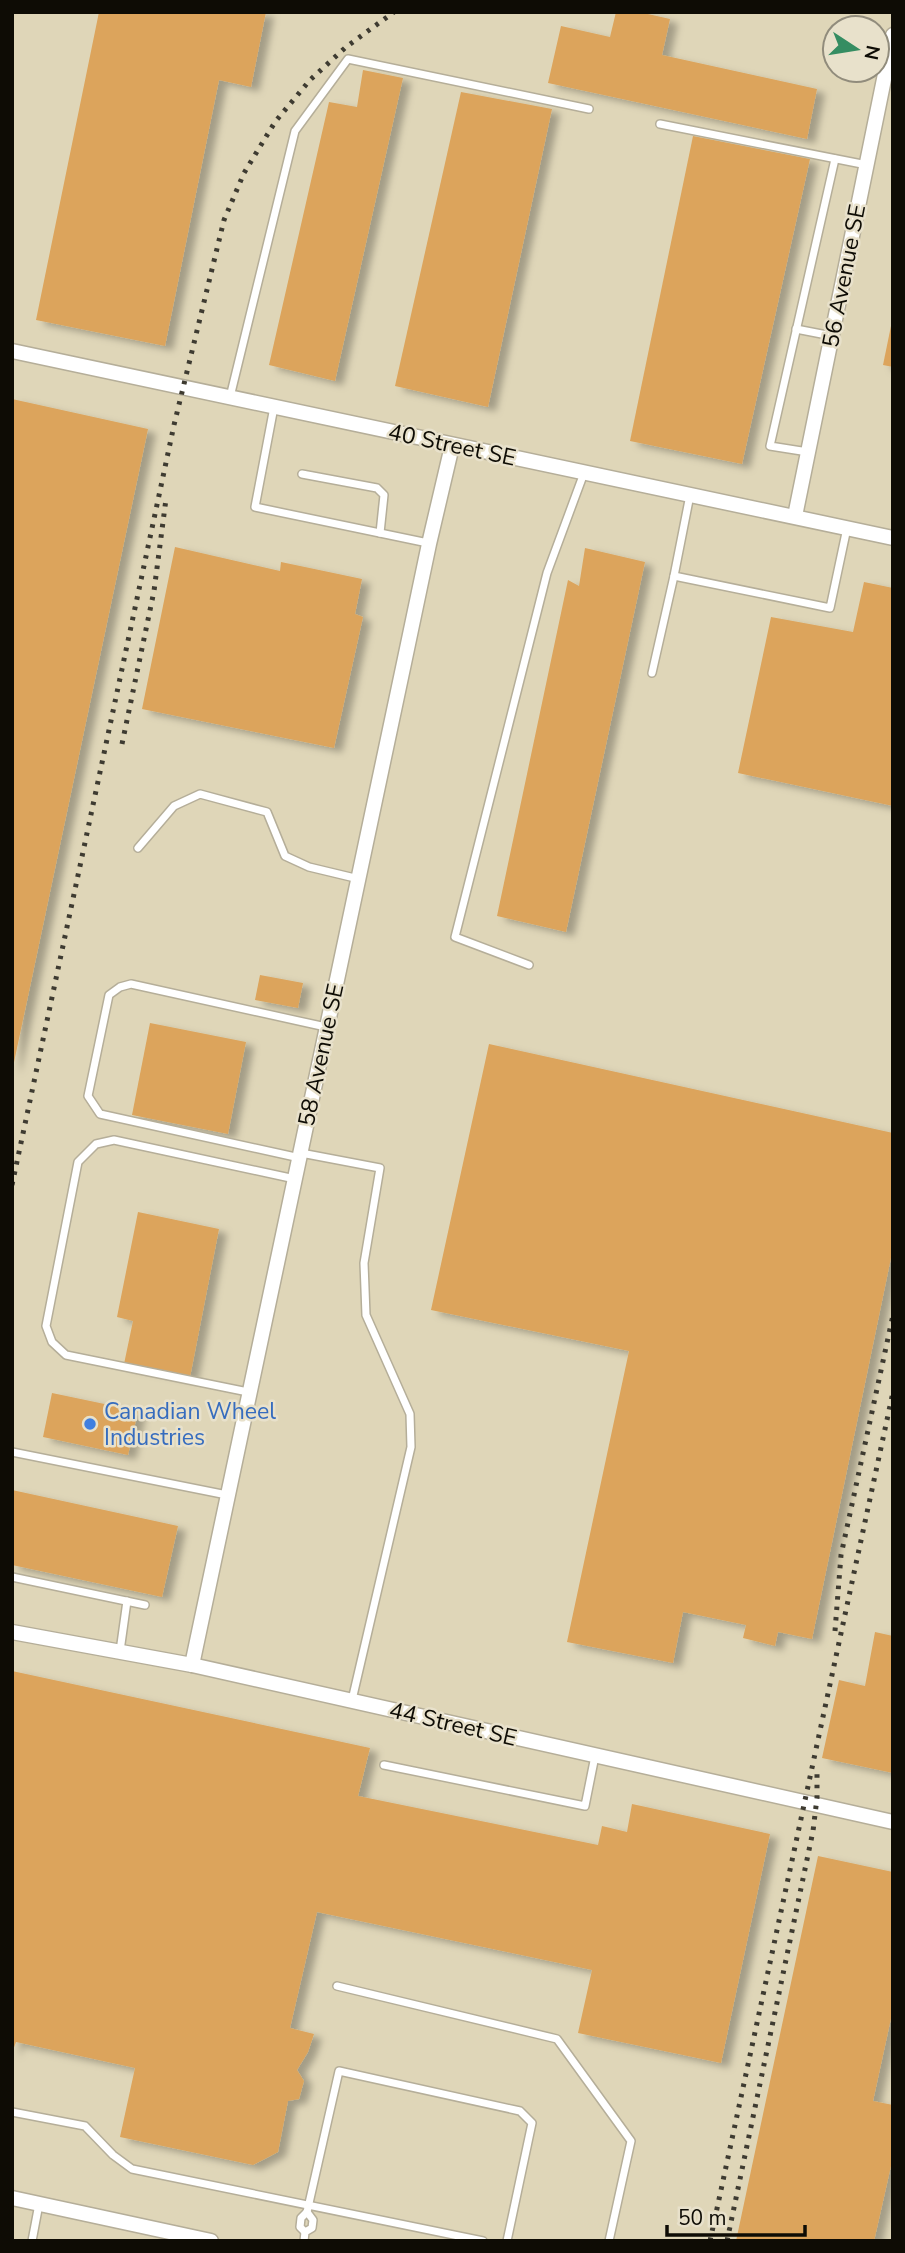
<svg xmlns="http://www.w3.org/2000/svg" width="905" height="2253" font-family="'Nunito Sans',sans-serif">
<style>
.built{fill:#dfd6b8;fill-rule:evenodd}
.building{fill:#dca45c;filter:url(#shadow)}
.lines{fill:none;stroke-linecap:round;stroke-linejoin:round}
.lane-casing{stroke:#b5ae99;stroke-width:10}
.street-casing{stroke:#b5ae99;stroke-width:17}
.lane{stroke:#fff;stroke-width:7}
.street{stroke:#fff;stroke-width:14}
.rail{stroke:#3e3b31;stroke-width:5;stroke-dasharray:3.5 7;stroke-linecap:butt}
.shop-dot{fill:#3f7fe0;stroke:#e8e1cb;stroke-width:2.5}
.labels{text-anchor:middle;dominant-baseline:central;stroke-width:5;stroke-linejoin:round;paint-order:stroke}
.street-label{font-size:23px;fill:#0e0c05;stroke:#e8e1cb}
.shop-label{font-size:23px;fill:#366cbe;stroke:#e8e1cb;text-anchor:start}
</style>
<defs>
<filter id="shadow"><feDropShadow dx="8" dy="4.5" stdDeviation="3.5" flood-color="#0004"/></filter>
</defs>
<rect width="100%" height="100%" fill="#e8e1cb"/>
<!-- built -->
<path class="built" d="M12,12h881v2229h-881zM835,28h42v42h-42z"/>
<!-- building -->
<g class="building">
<path d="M99,12h167l-15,75 -32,-7 -54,266 -129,-26z"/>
<path d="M616,12h23l31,7 -8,36 155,34 -10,50 -259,-56 13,-57 49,11z"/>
<path d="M363,70l40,8 -68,303 -66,-16 60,-263 28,5z"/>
<path d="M461,92l91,17 -64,298 -93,-21z"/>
<path d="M693,136l117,23 -68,305 -112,-23z"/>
<path d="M892,321h1v46l-10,-2z"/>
<path d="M12,399l136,30 -135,638h-1z"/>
<path d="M175,547l105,24 1,-9 81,17 -7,35 8,3 -29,131 -192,-39z"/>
<path d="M585,548l60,14 -79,370 -69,-16 71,-336 11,6z"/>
<path d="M864,582l29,6v218l-155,-33 33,-156 82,15z"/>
<path d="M260,975l43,8 -5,25 -43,-8z"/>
<path d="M150,1023l96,19 -18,92 -96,-19z"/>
<path d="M489,1044l404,89v115l-81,391 -34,-7 -3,14 -32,-8 3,-13 -63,-13 -10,51 -106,-21 62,-291 -198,-41z"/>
<path d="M138,1212l81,17 -29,148 -66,-13 9,-43 -16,-4z"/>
<path d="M52,1393l86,18 -10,44 -85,-18z"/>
<path d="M12,1490l166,36 -16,71 -150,-32z"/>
<path d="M875,1632l18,4v137l-71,-15 17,-78 26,6z"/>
<path d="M12,1671l358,77 -12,48 240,49 4,-19 25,6 5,-28 138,30 -49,229 -143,-30 14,-63 -275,-58 -27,116 24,6 -6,18 -11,18 7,11 -5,18 -11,2 -10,51 -25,13 -133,-28 15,-69 -119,-26 -4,11z"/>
<path d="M818,1856l75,16v137l-20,92 20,4v52l-19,84h-138z"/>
</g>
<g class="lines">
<!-- lane casing -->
<g class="lane-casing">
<g id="lane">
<path d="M660,124l207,41"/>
<path d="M796,329l36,7"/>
<path d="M230,397l65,-266 53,-72 241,50"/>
<path d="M274,407l-19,100 173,36"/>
<path d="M808,452l-38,-6 65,-287"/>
<path d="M302,474l75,14 7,7 -4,38"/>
<path d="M690,495l-16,81 156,32 17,-80"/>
<path d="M652,673l22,-97"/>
<path d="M138,848l36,-42 26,-12 67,18 18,44 24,11 50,12"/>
<path d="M529,965l-74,-28 92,-364 37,-100"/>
<path d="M301,1153l79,15 -16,95 2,52 44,99 1,33 -59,253"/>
<path d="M300,1158l-200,-44 -12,-18 21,-101 11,-8 11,-3 195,43"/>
<path d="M248,1392l-182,-37 -14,-13 -6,-16 32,-164 18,-18 18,-4 181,39"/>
<path d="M12,1452l215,43"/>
<path d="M12,1577l133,28"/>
<path d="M120,1651l7,-50"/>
<path d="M384,1765l201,41 10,-50"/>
<path d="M337,1986l220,53 74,102 -22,100"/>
<path d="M12,2112l73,14 28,29 19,14 351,72"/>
<path d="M305,2232l-5,-5 1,-9 6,-6 32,-141 181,40 12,12 -25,118"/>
<path d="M32,2241l7,-37"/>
<path d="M304,2241l1,-9 7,-4 1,-8 -6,-8"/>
</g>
</g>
<!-- street casing -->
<g class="street-casing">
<g id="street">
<path d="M12,351l881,187"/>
<path d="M795,516l98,-481"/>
<path d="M12,1632l180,33 701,157"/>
<path d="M192,1665c76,-374 159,-747 237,-1121l23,-98"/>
<path d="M12,2198l199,43"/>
</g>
</g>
<!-- lane -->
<use href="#lane" class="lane"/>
<!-- street -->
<use href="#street" class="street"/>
<!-- rail -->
<g class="rail">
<path d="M122,744l32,-153 12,-92"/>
<path d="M12,1185l162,-760 50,-205 20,-47 31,-51 35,-42 36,-33 48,-35"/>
<path d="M835,1631l6,-76 52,-240"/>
<path d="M710,2241l183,-849"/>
<path d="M727,2241l86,-410 4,-33v-24"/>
</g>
</g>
<!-- markers -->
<circle class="shop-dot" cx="90" cy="1424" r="7"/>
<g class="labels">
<!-- street labels -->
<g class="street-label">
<text transform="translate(844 276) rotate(-79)">56 Avenue SE</text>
<text transform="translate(452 445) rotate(12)">40 Street SE</text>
<text transform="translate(321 1055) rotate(-78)">58 Avenue SE</text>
<text transform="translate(453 1724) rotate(13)">44 Street SE</text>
</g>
<!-- shop labels -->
<g class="shop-label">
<text x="104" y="1411">Canadian Wheel<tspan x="104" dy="26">Industries</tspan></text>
</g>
</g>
<!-- border -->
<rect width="905" height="2253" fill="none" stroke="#0e0c05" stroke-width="28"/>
<!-- north arrow -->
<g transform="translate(856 49) rotate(102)"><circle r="33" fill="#e8e1cb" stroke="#918c7c" stroke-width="2"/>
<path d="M0-5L12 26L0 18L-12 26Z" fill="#358d62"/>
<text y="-10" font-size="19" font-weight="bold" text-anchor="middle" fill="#0e0c05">N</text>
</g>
<!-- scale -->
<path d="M667 2225v10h138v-10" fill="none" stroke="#0e0c05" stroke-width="3.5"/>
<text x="678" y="2225" font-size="21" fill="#0e0c05" stroke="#e8e1cb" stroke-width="5" paint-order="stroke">50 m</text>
</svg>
